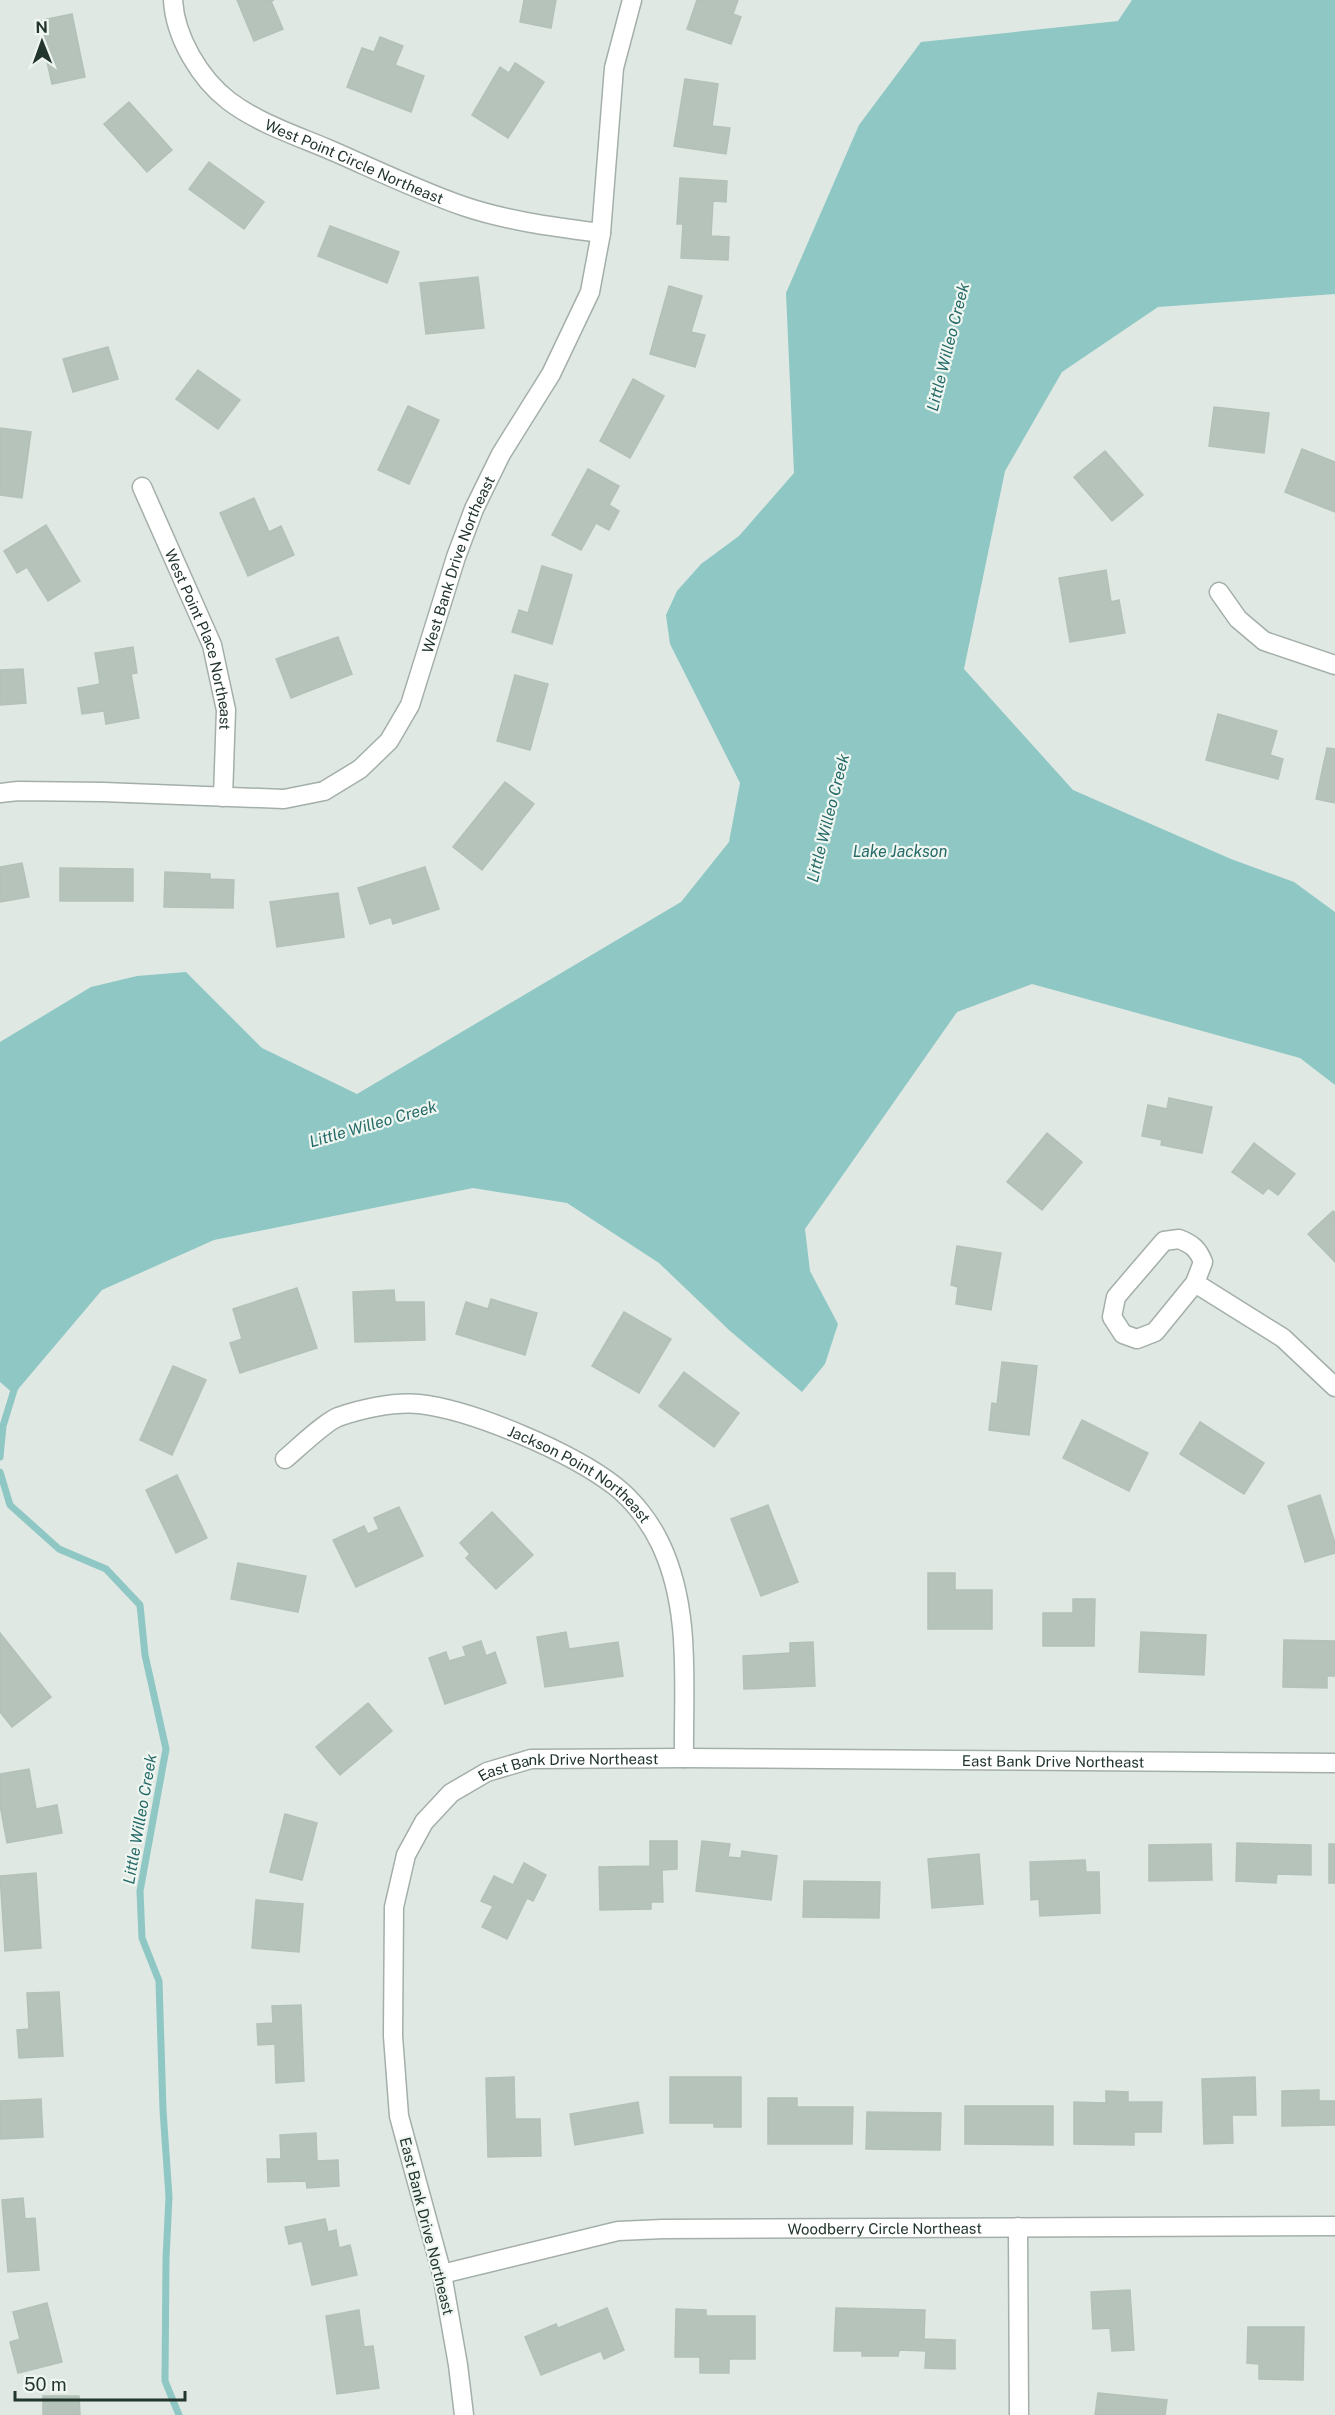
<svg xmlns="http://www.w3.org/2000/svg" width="1335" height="2415" font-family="'Public Sans',sans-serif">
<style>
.water{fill:#8ec7c4}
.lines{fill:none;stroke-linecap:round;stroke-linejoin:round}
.stream{stroke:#8ec7c4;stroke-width:7}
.building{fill:#b5c3bb;stroke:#b3c1b8;stroke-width:1.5}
.street-casing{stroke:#a4afa9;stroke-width:21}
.street{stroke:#fff;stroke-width:18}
.labels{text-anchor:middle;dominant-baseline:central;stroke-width:4.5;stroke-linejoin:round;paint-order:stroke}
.street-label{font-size:15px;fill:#23362d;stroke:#eff6f1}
.water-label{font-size:16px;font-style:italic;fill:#256a67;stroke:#eff6f1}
</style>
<rect width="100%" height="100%" fill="#e0e8e3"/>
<!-- water -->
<path class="water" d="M1132,0h203v294l-177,13 -96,65 -57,99 -41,198 109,121 158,69 63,23 41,30v173l-35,-27 -268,-74 -75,28 -152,217 5,42 28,53 -13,40 -23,28 -73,-62 -70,-67 -92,-60 -94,-15 -259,52 -112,50 -88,104 -14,-12v-340l91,-55 46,-11 49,-4 76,76 95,46 324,-192 48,-60 11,-59 -70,-139 -4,-29 11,-24 24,-27 38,-28 55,-63 -8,-180 73,-168 62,-83 197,-21z"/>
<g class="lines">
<!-- stream -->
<g class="stream">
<path d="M0,1457l3,-31 12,-39"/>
<path d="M0,1472l10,33 49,44 47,20 34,36 5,50 21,94 -26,142 2,47 17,43 4,129 6,87 -3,61 -1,123 14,34"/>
</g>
</g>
<!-- building -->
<g class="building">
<path d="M237,0h37l-3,1 12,28 -29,12z"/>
<path d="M524,0h32l-5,28 -31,-6z"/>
<path d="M697,0h41l-5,14 8,3 -10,27 -44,-15z"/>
<path d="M72,14l13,63 -33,7 -14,-63z"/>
<path d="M380,37l23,9 -8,19 29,11 -13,36 -64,-25 15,-39 12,4z"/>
<path d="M515,63l29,19 -36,56 -36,-23 28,-48 9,6z"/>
<path d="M685,79l33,5 -6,42 18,2 -4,26 -52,-8z"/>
<path d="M129,102l43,48 -25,22 -43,-48z"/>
<path d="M209,162l55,40 -20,27 -55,-40z"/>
<path d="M680,178l47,3 -1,21 -13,-1 -2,35 18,1 -1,23 -47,-2 2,-34h-6z"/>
<path d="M330,226l69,26 -12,31 -69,-27z"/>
<path d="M478,277l6,51 -58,6 -6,-51z"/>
<path d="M669,286l33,10 -11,36 14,3 -10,32 -45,-13z"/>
<path d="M108,347l10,32 -45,13 -10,-33z"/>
<path d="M198,370l42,30 -22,29 -42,-30z"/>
<path d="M633,379l31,17 -34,62 -30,-17z"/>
<path d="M408,406l31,14 -30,64 -31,-14z"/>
<path d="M1214,407l55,6 -5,40 -55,-7z"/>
<path d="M0,428l31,4 -9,66 -22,-3z"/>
<path d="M1302,449l33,13v50l-50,-20z"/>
<path d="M1105,451l38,44 -31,26 -38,-44z"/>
<path d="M588,469l31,17 -10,19 10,6 -10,19 -13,-7 -15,27 -29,-15z"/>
<path d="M254,498l15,34 12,-6 13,29 -46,21 -28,-63z"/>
<path d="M46,525l34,56 -32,20 -21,-34 -10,6 -13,-22z"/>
<path d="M542,566l30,9 -20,69 -40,-12 7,-22 9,3z"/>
<path d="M1106,570l5,32 8,-2 6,33 -55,9 -11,-64z"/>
<path d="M338,637l14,37 -61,24 -15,-39z"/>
<path d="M133,647l4,26 -6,1 8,44 -33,6 -2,-13 -22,3 -4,-26 22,-4 -5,-31z"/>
<path d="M23,669l3,34 -26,2v-35z"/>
<path d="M515,675l33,9 -18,66 -33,-9z"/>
<path d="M1218,714l59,17 -7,24 13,4 -5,20 -72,-19z"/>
<path d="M1327,748l8,1v54l-19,-4z"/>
<path d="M505,782l29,22 -52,66 -29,-23z"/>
<path d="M22,863l7,34 -29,5v-35z"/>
<path d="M425,867l14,42 -46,15 -2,-7 -21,7 -12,-36z"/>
<path d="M60,868l73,1v32h-73z"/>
<path d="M165,872l45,2v5l24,1 -1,28 -69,-1z"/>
<path d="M338,893l6,44 -67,10 -7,-45z"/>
<path d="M1169,1098l43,9 -10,46 -41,-8 1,-5 -20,-4 6,-31 19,4z"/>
<path d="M1047,1133l35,29 -40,48 -35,-28z"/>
<path d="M1254,1143l41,31 -17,21 -10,-7 -5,6 -31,-22z"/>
<path d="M1333,1211l2,2v49l-27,-28z"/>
<path d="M957,1246l44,7 -10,57 -35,-6 2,-17 -7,-2z"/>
<path d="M297,1288l20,60 -77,25 -10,-30 12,-4 -9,-30z"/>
<path d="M394,1290l1,12h29l1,38 -70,2 -2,-50z"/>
<path d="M491,1299l46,14 -12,42 -69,-21 10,-32 22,7z"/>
<path d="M624,1312l47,27 -32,54 -47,-27z"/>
<path d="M1002,1362l35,4 -8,69 -40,-5 3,-27 5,1z"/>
<path d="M173,1366l33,14 -34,75 -32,-15z"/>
<path d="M684,1372l55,41 -25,34 -55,-41z"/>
<path d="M1082,1420l66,33 -19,38 -66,-33z"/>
<path d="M1200,1422l64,41 -20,31 -64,-40z"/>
<path d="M177,1475l30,63 -31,15 -30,-63z"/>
<path d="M1320,1495l15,48v10l-30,9 -17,-56z"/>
<path d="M768,1505l30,77 -37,14 -30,-77z"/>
<path d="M399,1507l24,49 -67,31 -23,-47 31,-14 4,8 11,-5 -5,-11z"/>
<path d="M492,1512l41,43 -37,34 -30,-31 4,-4 -10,-11z"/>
<path d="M238,1563l68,13 -8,36 -67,-13z"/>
<path d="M928,1573h27v17h37v39h-64z"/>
<path d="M1073,1599h22l-1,47h-51v-33h30z"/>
<path d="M566,1632l3,17 49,-7 5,34 -78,11 -8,-50z"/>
<path d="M1141,1632l65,3 -2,40 -65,-3z"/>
<path d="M0,1633l51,64 -39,30 -12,-15z"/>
<path d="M1284,1640l51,1v35h-8v12l-44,-1z"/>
<path d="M481,1641l5,15 9,-4 11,31 -61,21 -16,-46 17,-6 3,9 17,-5 -3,-9z"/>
<path d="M813,1642l2,44 -71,3 -1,-33 47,-3v-10z"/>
<path d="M368,1703l24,28 -52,44 -24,-28z"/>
<path d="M29,1769l7,40 21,-4 5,28 -55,10 -7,-38v-31z"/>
<path d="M285,1814l32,9 -15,57 -32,-8z"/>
<path d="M650,1841h27v28l-15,1 1,32h-12v7l-51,1 -1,-43 51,-1z"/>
<path d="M702,1841l28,3 -2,13 13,1 1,-7 35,5 -6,44 -75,-9z"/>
<path d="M1237,1843l74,2v30l-34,-1 -1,9 -40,-2z"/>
<path d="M1211,1844l1,36 -63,1v-36z"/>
<rect x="1329" y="1844" width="6" height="39"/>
<path d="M979,1854l4,50 -51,4 -4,-49z"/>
<path d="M1085,1860l1,12h13l1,41 -60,3 -1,-17 -8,1 -1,-38z"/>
<path d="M524,1863l22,12 -13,26 -6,-3 -20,41 -25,-12 11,-21 -12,-5 13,-25 19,9z"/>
<path d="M36,1873l5,75 -36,3 -5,-75z"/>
<path d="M804,1881l76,1 -1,36 -76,-1z"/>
<path d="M256,1900l47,4 -4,48 -47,-4z"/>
<path d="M59,1992l4,64 -44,2 -2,-28 12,-1 -2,-36z"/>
<path d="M301,2005l3,76 -28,2 -1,-39 -17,1 -1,-21 16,-1 -1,-17z"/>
<path d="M514,2077l1,42h25l1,37 -53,1 -2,-79z"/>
<path d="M670,2077h71v50h-27v-4h-44z"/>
<path d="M1255,2077l1,38h-24l1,28 -29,1 -2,-65z"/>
<path d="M1319,2090v11h16v24l-53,1v-35z"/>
<path d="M1106,2091l22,1v10h34l-1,30h-27v13l-60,-1v-42l32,1z"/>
<path d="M768,2098h29v9h56l-1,37h-84z"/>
<path d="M41,2099l2,38 -43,2v-38z"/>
<path d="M638,2102l5,31 -68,12 -5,-31z"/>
<path d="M965,2106h88v39l-88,-1z"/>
<path d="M867,2112l74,1 -1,37 -74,-1z"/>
<path d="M316,2133l1,28 21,-1 1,26 -32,2 -1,-7 -38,1 -1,-23h14l-1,-24z"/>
<path d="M23,2198l2,21 10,-1 4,52 -31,2 -6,-72z"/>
<path d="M325,2219l3,13 8,-2 3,18 11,-3 7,30 -45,10 -10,-44 -13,3 -4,-17z"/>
<path d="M1130,2290l4,60 -22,1 -2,-23 -17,1 -2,-37z"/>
<path d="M47,2303l15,59 -44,11 -8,-31 10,-3 -7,-27z"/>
<path d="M607,2308l17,42 -20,9 -3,-8 -60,24 -16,-38 31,-13 2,4z"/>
<path d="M836,2308l89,2 -1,29 31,1v29l-30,-1 1,-17 -27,-1 -1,6h-36v-5h-28z"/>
<path d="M676,2309l30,1v6h49v43h-26v14h-29v-16h-25z"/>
<path d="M359,2310l5,37 9,-1 6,42 -42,6 -11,-78z"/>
<path d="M1248,2327h56l-1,53 -44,-1v-15l-12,-1z"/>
<path d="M1098,2393l69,7 -2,15h-70z"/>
<path d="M43,2396h36l1,19h-37z"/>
</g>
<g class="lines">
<!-- street casing -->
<g class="street-casing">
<g id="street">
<path id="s1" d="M173,0c2,37 27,79 56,101 29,22 66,34 99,48 44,19 89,41 135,57 44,15 92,21 138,27"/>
<path id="s2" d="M142,487l70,158 14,65 -3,87"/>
<path d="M1219,592l19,27 26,22 71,24"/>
<path id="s3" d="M0,793l18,-2 85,1 181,7 40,-8 36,-22 29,-28 21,-36 46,-148 18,-48 27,-55 50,-80 39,-82 11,-59 13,-165 18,-68"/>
<path d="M1179,1239c13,5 19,10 24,23l-8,21 -40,49 -18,7 -14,-5 -11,-17 4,-20 48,-56z"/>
<path d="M1195,1283l88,55 52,49"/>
<path id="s4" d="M285,1459c12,-10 40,-37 53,-42 24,-8 55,-15 81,-13 54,6 152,48 196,82 18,14 35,36 45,57 32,66 23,144 24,215"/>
<path d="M1018,2227l1,188"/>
<path id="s5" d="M442,2274l176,-43 45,-2 672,-3"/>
<path id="s6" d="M464,2415l-6,-50 -16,-91 -43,-158 -6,-80 1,-129 12,-52 18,-33 27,-29 36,-21 44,-13 153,-1 651,5"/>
</g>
</g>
<!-- street -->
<use href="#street" class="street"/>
</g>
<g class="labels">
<!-- street labels -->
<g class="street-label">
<text stroke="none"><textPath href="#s1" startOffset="258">West Point Circle Northeast</textPath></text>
<text stroke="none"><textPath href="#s3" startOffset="598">West Bank Drive Northeast</textPath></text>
<text stroke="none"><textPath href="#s2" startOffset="164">West Point Place Northeast</textPath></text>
<text stroke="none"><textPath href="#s4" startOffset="328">Jackson Point Northeast</textPath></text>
<text stroke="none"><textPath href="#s6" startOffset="1256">East Bank Drive Northeast</textPath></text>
<text stroke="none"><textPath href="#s6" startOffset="770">East Bank Drive Northeast</textPath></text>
<text transform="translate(427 2226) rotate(76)">East Bank Drive Northeast</text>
<text stroke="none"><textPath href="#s5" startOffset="448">Woodberry Circle Northeast</textPath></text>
</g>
<!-- water labels -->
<g class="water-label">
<text transform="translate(948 347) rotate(-76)">Little Willeo Creek</text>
<text transform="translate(828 818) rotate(-76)">Little Willeo Creek</text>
<text x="900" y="851">Lake Jackson</text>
<text transform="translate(373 1124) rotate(-16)">Little Willeo Creek</text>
<text transform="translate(140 1819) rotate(-80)">Little Willeo Creek</text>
</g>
</g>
<!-- north arrow -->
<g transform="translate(42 42) rotate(359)" stroke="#eff6f1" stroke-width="4.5" paint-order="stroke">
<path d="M0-4.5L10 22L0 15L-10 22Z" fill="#23362d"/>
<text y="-9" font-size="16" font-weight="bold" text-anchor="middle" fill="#23362d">N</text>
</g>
<!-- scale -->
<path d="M15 2391v9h170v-9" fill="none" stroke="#23362d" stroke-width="3"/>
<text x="24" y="2391" font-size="18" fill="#23362d" stroke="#eff6f1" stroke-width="4.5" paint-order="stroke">50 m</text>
</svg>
